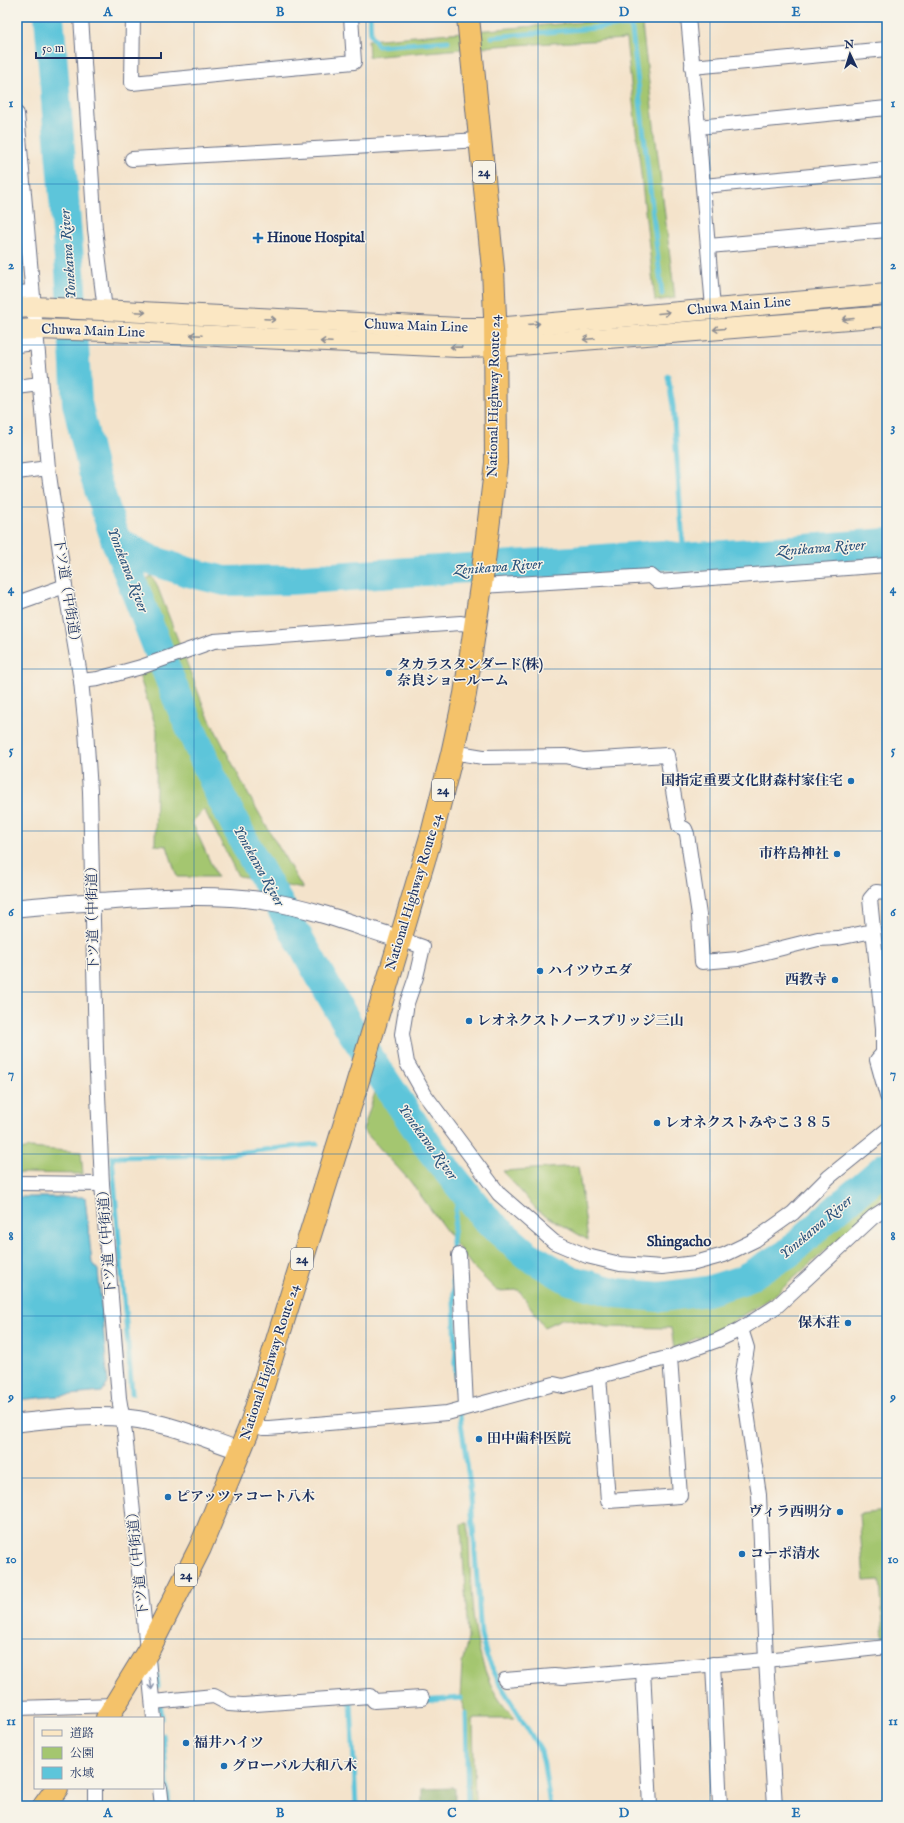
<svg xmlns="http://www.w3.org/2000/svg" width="904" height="1823" font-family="'IM FELL English','Noto Serif JP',serif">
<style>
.green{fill:#a4c66f;stroke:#607a66}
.forest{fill:#83ab62;stroke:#4f6d60}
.water{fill:#5dc5da;stroke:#3c7a9c}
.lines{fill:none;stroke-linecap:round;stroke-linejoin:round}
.stream{stroke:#5dc5da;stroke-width:5}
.river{stroke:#5dc5da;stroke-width:30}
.minor-casing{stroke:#676e84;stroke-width:16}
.tertiary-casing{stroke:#676e84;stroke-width:19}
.secondary-casing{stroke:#676e84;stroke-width:22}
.trunk-casing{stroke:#676e84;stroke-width:24}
.minor{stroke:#fff;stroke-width:14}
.tertiary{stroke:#fff;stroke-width:17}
.secondary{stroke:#fbe7c3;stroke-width:20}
.trunk{stroke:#f4c26a;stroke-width:22}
.oneway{stroke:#8b8b90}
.oneway2{stroke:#8d97ae}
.grid{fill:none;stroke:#1f6fb2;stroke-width:1;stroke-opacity:0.55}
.poi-dot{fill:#1f6fb2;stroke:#f7f3e8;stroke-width:1.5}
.labels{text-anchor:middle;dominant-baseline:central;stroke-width:3;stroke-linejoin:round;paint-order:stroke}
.shield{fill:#f7f3e8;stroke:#5d6a87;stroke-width:1}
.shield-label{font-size:13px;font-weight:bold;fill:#1b2f5e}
.poi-label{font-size:14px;font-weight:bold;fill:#1b2f5e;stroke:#f7f3e8;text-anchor:start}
.street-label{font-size:14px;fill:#1b2f5e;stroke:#f7f3e8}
.water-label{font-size:15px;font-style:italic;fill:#2c547d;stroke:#f7f3e8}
.neighbourhood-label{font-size:15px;font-weight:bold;fill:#1b2f5e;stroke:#f7f3e8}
.neatline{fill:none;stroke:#1f6fb2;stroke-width:1.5}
.grid-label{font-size:13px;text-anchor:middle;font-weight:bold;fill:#1f6fb2}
</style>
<rect width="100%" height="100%" fill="#f7f3e8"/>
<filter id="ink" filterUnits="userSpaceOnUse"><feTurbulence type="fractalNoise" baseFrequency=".025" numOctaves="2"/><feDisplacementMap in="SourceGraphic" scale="8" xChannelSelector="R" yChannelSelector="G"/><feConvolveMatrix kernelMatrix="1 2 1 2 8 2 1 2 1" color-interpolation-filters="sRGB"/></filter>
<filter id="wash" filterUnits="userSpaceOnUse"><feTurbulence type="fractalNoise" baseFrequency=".012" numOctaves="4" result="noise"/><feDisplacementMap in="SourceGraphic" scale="16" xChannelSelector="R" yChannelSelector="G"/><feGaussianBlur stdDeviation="0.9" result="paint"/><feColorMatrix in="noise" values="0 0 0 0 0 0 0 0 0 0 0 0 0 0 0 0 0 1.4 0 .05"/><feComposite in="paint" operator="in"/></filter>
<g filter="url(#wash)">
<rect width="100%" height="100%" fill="#f4e3cb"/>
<!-- green -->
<g class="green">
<path d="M641,17l34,281 -20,3 -29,-262 -129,7 -128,11 -1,-17z"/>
<path d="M151,576l5,7 49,127 43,84 55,95 -26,-5 -19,-30 -40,-76 -66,-164 -6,-34z"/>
<path d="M155,669l42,104 55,105 -14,-2 -34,-67 -12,13 25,55h-40l-10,-31 -12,-1 2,-115 -18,-55z"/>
<path d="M377,1086l15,25 96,118 30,26 39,26 39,16 52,5 75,-5 51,-27 43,-31 33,-36 36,-26 1,15 -26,27 -85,75 -64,41 -15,3 -23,10 -3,-20 -63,-1 -44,-9 -20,9 -25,-37 -22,1 -25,-25 -62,-85 -47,-51z"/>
<path d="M29,1148l52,4 2,22 -66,-1v-22z"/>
<path d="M578,1166l10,74 -50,-29 -35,-40z"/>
<path d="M887,1511v129h-3l-4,-60 -16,1 -5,-67z"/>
<path d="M468,1523c3,49 1,110 20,155 6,16 16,29 27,41h-42l2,87h-4l-3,-86 -8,-22 2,-34 6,-26 -7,-114z"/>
</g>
<!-- forest -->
<path class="forest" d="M455,1788v18h-33v-17z"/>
<!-- water -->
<path class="water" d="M17,1197h68l7,66 6,7 10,113 -6,9 -85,8z"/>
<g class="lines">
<!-- stream -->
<g class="stream">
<path d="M370,17l1,18 7,11 70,-5"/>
<path d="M492,37l137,-12 3,5 30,264"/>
<path d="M668,376l5,30 11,152"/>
<path d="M453,1258l-1,-17 5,-37 10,-9"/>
<path d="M453,1278l3,71 -1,14 5,53 10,69 11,150 6,22 13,27 41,67 3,14 6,41"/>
<path d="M132,1393l-20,-236 107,-2 98,-11"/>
<path d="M156,1666l2,20"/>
<path d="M421,1701l39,-3"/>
<path d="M348,1702h3l5,104"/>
<path d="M160,1703l2,15"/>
<path d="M466,1713l2,93"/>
<path d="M163,1735l6,71"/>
</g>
<!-- river -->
<g class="river">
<path d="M49,17l21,254 7,132 16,68 23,70 62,159 42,95 35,67 96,168 80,120 56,70 40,35 43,25 47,13 43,4 47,-6 35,-11 45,-26 51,-46 49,-42"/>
<path d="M116,541l35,19 37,12 37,9 64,-1 374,-25 21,3 203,-15"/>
</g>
</g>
</g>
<g filter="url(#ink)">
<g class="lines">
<!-- minor casing -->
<g class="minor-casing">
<g id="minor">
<path d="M81,17l14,212 10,81"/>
<path d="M133,17l-1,66 222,-21 -3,-45"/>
<path d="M688,17l10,110"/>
<path d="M692,67l195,-18"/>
<path d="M17,114l31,354 17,118 16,95 5,49 4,61 6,259 6,134 17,214 6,36 29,284"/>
<path d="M132,159l349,-19"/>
<path d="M703,186l184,-17"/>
<path d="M709,246l178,-16"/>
<path d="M17,293l15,-1"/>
<path d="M713,308l-15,-181 189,-19"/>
<path d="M17,345l19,-2"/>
<path d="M17,387l23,-3"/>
<path d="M17,472l31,-4"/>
<path d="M481,586l170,-10 7,6 229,-17"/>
<path d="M17,603l48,-17"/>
<path d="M81,681l17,-2 43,-12 73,-26 204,-15 43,-3 13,3"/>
<path d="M452,754h13l18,3 83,-1 17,4 84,-5 12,71 6,3 2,5 12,81 3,47 36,-3 80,-20 20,-1 35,-7"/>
<path d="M887,893l-11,-1 -6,7 13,129v25l-6,7 10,36"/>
<path d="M400,939l23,8 -7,30 -9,26 -5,31 5,29 18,32 74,99 55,48 33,14 33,8 42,3 33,-4 29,-8 31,-15 38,-27 36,-36 58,-47"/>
<path d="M17,1183l85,1"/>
<path d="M459,1255l7,152"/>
<path d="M741,1329l6,19 -5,30 17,117 7,165 9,146"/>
<path d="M599,1375l9,126 72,-5 -10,-139"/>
<path d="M251,1424l12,4h6l178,-15 107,-29 9,2 107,-29 48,-17 23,-11 36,-23 96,-89 14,-9"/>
<path d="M713,1664l7,142"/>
<path d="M643,1670l7,136"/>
<path d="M505,1680l49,-4 9,1 203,-17 121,-13"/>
<path d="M153,1702l61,-6 15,8 14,1 127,-9 4,5 48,-3"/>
<path d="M17,1708l98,-3"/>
<path d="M95,1788v18"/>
<path d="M160,1788l2,18"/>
</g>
</g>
<!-- tertiary casing -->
<g class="tertiary-casing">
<g id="tertiary">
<path d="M17,908c30,-3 61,-5 91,-7 54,-4 109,-8 163,1 44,7 86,24 129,37"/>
<path d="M17,1423c44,-5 90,-11 134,-1 31,6 60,19 90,29"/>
</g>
</g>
<!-- secondary casing -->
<g class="secondary-casing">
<g id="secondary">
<path d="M17,308l16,-1 68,3 358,18h36l392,-34"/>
<path d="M17,330l18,-1 72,2 351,16 49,-1 380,-30"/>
</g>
</g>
<!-- trunk casing -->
<g class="trunk-casing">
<g id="trunk">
<path d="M107,1718l41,-67 52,-103 51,-124 103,-330 79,-264 19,-76 13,-60 16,-108 15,-123 -1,-146 -2,-48 -25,-252"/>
<path d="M44,1806l13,-18"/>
</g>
</g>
<!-- minor -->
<use href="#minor" class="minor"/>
<!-- tertiary -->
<use href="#tertiary" class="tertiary"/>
<!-- secondary -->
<use href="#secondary" class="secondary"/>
<!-- trunk -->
<use href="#trunk" class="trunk"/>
</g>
<!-- one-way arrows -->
<defs><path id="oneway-shaft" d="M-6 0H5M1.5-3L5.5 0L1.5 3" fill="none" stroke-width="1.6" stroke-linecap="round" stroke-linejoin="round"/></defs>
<g class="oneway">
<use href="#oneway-shaft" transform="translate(140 312) rotate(3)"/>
<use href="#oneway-shaft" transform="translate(664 313) rotate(-5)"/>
<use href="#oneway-shaft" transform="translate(270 319) rotate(3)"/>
<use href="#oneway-shaft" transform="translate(848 319) rotate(175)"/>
<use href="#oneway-shaft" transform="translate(534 324) rotate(-5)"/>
<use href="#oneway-shaft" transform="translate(719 329) rotate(175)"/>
<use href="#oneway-shaft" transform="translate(196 335) rotate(-177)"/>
<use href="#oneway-shaft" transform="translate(589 339) rotate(175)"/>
<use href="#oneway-shaft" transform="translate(326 342) rotate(-177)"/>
<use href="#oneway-shaft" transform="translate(456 347) rotate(-179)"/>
</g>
<use class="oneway2" href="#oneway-shaft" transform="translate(151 1684) rotate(82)"/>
</g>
<!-- grid -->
<path class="grid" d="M194,17v1789M366,17v1789M538,17v1789M710,17v1789M17,184h870M17,345h870M17,507h870M17,669h870M17,831h870M17,992h870M17,1154h870M17,1316h870M17,1478h870M17,1639h870"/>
<!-- markers -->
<g class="poi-dot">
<path d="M256 232h4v4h4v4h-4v4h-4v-4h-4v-4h4z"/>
<circle cx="389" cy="673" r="4"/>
<circle cx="851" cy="781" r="4"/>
<circle cx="837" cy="854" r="4"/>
<circle cx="540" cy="971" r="4"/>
<circle cx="835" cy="980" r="4"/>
<circle cx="469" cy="1021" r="4"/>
<circle cx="657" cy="1123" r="4"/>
<circle cx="848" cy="1323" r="4"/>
<circle cx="479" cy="1439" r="4"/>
<circle cx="168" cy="1497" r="4"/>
<circle cx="840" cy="1512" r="4"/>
<circle cx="742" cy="1554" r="4"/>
<circle cx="186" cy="1743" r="4"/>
<circle cx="224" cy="1766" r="4"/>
</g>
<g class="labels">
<!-- shield labels -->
<g class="shield">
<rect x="473" y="161" width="22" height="22" rx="3"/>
<rect x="432" y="779" width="22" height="22" rx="3"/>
<rect x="291" y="1248" width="22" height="22" rx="3"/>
<rect x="175" y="1564" width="22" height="22" rx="3"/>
</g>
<g class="shield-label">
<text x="484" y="172">24</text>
<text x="443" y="790">24</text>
<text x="302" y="1259">24</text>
<text x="186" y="1575">24</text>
</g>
<!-- poi labels -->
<g class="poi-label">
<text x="267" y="238">Hinoue Hospital</text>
<text x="397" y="665">タカラスタンダード(株)<tspan x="397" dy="16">奈良ショールーム</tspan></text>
<text x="843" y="781" text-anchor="end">国指定重要文化財森村家住宅</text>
<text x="829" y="854" text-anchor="end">市杵島神社</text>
<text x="548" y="971">ハイツウエダ</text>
<text x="827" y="980" text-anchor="end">西教寺</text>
<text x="477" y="1021">レオネクストノースブリッジ三山</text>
<text x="665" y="1123">レオネクストみやこ３８５</text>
<text x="840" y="1323" text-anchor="end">保木荘</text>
<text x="487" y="1439">田中歯科医院</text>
<text x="176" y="1497">ピアッツァコート八木</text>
<text x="832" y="1512" text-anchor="end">ヴィラ西明分</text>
<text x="750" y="1554">コーポ清水</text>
<text x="194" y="1743">福井ハイツ</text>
<text x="232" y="1766">グローバル大和八木</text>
</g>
<!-- street labels -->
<g class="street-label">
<text transform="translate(739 306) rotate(-5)">Chuwa Main Line</text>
<text transform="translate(416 326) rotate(2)">Chuwa Main Line</text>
<text transform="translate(93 331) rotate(2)">Chuwa Main Line</text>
<text transform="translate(494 396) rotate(-89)">National Highway Route 24</text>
<text transform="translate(67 593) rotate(81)">下ツ道（中街道）</text>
<text transform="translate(414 892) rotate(-73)">National Highway Route 24</text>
<text transform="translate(93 915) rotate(-91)">下ツ道（中街道）</text>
<text transform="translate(107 1239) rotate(-94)">下ツ道（中街道）</text>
<text transform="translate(270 1362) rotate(-72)">National Highway Route 24</text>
<text transform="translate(138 1561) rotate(-96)">下ツ道（中街道）</text>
</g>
<!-- water labels -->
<g class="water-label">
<text transform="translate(68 254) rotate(-94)">Yonekawa River</text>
<text transform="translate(821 548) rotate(-4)">Zenikawa River</text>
<text transform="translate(498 567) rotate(-4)">Zenikawa River</text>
<text transform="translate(128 570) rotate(69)">Yonekawa River</text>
<text transform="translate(259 866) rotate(61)">Yonekawa River</text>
<text transform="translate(428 1142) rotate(54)">Yonekawa River</text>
<text transform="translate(816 1227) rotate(-40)">Yonekawa River</text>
</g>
<!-- neighbourhood labels -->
<g class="neighbourhood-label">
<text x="679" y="1241">Shingacho</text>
</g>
</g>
<!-- margin -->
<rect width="904" height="1823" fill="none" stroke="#f7f3e8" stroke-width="44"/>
<!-- legend -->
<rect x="34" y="1717" width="130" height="72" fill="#f7f3e8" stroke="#9fa5b1"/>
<rect x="42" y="1730" width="20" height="6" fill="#fbe7c3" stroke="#9fa5b1"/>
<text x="70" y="1737" font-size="12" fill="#1b2f5e">道路</text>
<rect x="42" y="1747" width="20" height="12" fill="#a4c66f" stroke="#9fa5b1"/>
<text x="70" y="1757" font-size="12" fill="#1b2f5e">公園</text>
<rect x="42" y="1767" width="20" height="12" fill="#5dc5da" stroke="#9fa5b1"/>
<text x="70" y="1777" font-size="12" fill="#1b2f5e">水域</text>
<!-- north arrow -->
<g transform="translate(850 54) rotate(356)" stroke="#f7f3e8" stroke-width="3" paint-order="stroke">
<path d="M0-3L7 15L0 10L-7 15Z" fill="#1b2f5e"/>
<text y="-6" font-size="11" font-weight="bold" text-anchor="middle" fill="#1b2f5e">N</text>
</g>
<!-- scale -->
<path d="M36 52v6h125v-6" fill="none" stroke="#1b2f5e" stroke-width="2"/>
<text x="42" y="52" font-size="12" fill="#1b2f5e" stroke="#f7f3e8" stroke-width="3" paint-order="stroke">50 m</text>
<rect x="22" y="22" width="860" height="1779" class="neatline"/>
<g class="grid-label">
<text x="108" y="16">A</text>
<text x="280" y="16">B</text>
<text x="452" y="16">C</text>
<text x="624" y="16">D</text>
<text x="796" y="16">E</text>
<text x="11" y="107">1</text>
<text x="893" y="107">1</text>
<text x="11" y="269">2</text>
<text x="893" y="269">2</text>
<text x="11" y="431">3</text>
<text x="893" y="431">3</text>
<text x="11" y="593">4</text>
<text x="893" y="593">4</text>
<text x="11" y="754">5</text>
<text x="893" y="754">5</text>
<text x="11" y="916">6</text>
<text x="893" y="916">6</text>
<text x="11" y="1078">7</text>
<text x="893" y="1078">7</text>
<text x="11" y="1240">8</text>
<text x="893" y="1240">8</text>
<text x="11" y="1401">9</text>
<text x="893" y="1401">9</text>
<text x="11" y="1563">10</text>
<text x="893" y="1563">10</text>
<text x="11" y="1725">11</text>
<text x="893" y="1725">11</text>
<text x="108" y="1817">A</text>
<text x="280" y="1817">B</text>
<text x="452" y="1817">C</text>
<text x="624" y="1817">D</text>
<text x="796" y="1817">E</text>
</g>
</svg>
